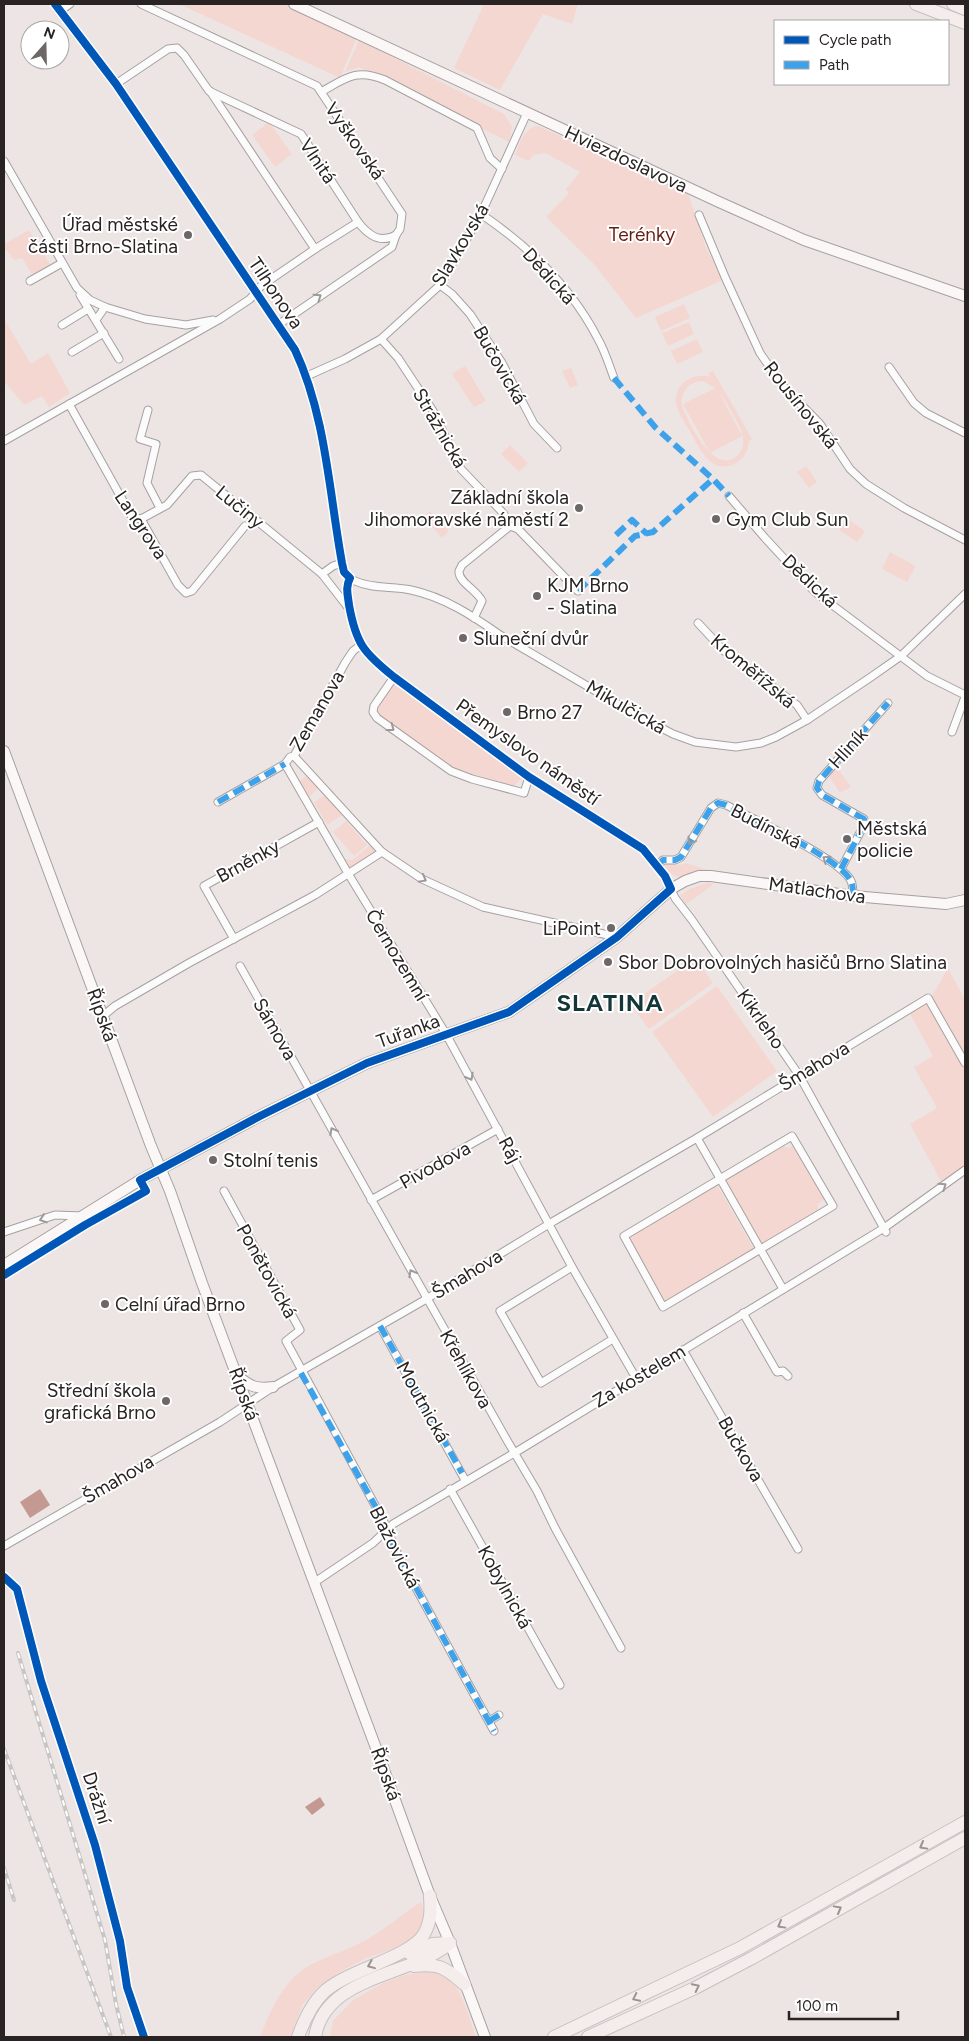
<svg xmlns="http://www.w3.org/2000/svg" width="969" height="2041" font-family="Figtree,sans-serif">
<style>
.green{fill:#f5d7d2;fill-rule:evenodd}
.water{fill:#c39991}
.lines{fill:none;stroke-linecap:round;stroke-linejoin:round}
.street-casing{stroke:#a6a1a0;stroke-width:9}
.secondary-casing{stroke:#a6a1a0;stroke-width:12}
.highway-casing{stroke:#c5c1c1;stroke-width:14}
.street{stroke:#fcfbfb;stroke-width:7}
.secondary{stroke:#faf7f6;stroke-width:10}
.highway{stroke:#f4edeb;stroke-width:12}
.rail-casing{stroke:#c8c6c5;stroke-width:4}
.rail{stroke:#fff;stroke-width:2;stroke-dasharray:5.5;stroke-linecap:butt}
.quiet{stroke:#3ea2ea;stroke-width:6;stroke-dasharray:12 6;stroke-linecap:butt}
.cycleway-casing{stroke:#fff;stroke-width:11}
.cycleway{stroke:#0057b8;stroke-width:8}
.oneway{stroke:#9d9a9a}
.oneway2{stroke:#999391}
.poi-dot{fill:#6d6867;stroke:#fff;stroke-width:2}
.labels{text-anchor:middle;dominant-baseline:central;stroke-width:4;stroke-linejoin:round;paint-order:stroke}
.street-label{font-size:19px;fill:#292423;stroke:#fff}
.poi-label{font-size:19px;fill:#292423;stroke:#fff;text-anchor:start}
.park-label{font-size:19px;fill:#651e14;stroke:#fff}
.district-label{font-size:24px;font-weight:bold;letter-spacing:1px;fill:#133639;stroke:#fff}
</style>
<rect width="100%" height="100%" fill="#ece5e4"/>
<!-- green -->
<g class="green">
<path d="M179,4h105l73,33 -17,41z"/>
<path d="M484,4h94l-6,20 -29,-10 -43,76 -46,-22z"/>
<path d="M359,40l145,74 8,12 -3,16 -150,-75 -14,5z"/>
<path d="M269,122l23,32 -17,13 -23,-32z"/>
<path d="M538,126l150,67 18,55 17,32 -87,38 -42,-54 -48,-47 23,-24 -3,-4 14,-17 -35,-19 -12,2 -4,6 -14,-6c5,-12 8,-26 23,-29z"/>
<path d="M29,230l22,36 -18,10 -11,-18 -8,2 -10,-13v-3z"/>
<path d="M684,304l6,14 -29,13 -6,-14z"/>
<path d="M4,319l27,45 17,-11 22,40 -21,14 -7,-11 -18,9 -20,-24z"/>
<path d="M689,322l5,12 -26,12 -6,-13z"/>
<path d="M697,339l6,13 -26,12 -6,-13z"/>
<path d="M465,366l21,35 -12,6 -22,-33z"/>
<path d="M571,368l7,17 -8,3 -8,-17z"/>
<path d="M713,371l39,68 -3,2c-1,9 -4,17 -13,22 -25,14 -37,-16 -47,-33 -5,-8 -12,-18 -13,-27 -2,-19 17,-31 34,-26l-2,-3zM703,381l12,7 -32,16 27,49 32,-17 -24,-46c7,11 24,36 25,48 1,8 -2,16 -9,20 -23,13 -45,-35 -52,-52 -2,-15 7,-24 21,-25z"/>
<path d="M510,445l18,18 -9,9 -18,-18z"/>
<path d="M806,466l11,16 -8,6 -12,-16z"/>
<path d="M430,511l19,20 -7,7 -19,-21z"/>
<path d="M847,518l18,13 -8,11 -18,-12z"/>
<path d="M890,552l26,14 -9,16 -25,-13z"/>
<path d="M393,682l129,96 -11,11 -60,-18 -75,-59z"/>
<path d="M836,766l15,21 -11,6 -12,-18z"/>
<path d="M307,775l12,13 -10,9 -9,-16z"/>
<path d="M325,795l18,20 -16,10 -13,-23z"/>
<path d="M346,821l21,24 -13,11 -21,-24z"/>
<path d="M372,844l6,7 -25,21 -8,-13 7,1z"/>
<path d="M667,863l13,2 6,-2 22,7c-19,5 -30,15 -44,-4z"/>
<path d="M709,882l4,3 -27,19 -6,-9 10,-6z"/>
<path d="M695,958l18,25 -64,46 -19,-25z"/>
<path d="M948,968l17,32v174l-21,13 -34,-63 27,-16 -23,-41 19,-11 -24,-44 22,-14z"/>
<path d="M717,986l60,85 -64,46 -61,-85z"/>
<path d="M797,1143l30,55 -9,6v10l-55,32 -39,-68 56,-33 9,3z"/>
<path d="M713,1185h4l37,64 -91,54 -36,-64 1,-3z"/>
<path d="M421,1902l6,17 -3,8 -17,17 -40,14 -26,13 -24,17 -14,16 -13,33h-30c10,-26 25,-60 52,-73 18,-9 38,-15 56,-25 18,-11 35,-25 53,-37z"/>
<path d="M431,1971c4,2 11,3 15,6 17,12 23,41 30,60h-146l3,-16 20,-21 30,-17 22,-8z"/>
</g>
<!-- water -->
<g class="water">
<path d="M40,1489l10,16 -20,13 -10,-16z"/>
<path d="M320,1797l5,8 -13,10 -7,-8z"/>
</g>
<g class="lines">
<!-- street casing -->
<g class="street-casing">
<g id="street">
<path d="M55,4l61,80 179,266c31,66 34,142 47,213 2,9 4,14 13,18 17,8 38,5 56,9 33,7 62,26 89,45l142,83 31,16 22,8 41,5 25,-4 15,-6 31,-17 64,-43 30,-21 64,-62"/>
<path d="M141,4l176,82 85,128 -2,15 -4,6 -4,12 -114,78"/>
<path d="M60,11l10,-7"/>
<path d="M210,91l105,158"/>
<path d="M321,92c25,-14 35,-24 64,-12l92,48 13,30 12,11"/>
<path d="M4,161l73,127 13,12 15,7 40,12 41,6 27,-5"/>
<path d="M481,214c47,32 91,74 117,125 7,12 11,26 16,39"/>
<path d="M699,215l26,62 35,76 22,32 38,39 30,45 16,15 38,24 61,32"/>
<path d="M358,222c10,13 22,22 38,13"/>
<path d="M30,281l32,-18"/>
<path d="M440,285l12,9 18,20 32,49 32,61 23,24"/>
<path d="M80,295l39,64"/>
<path d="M96,320l9,-13"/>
<path d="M62,325l26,-16"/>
<path d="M381,339l17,19 35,53 28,58 43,45"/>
<path d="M72,352l32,-19"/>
<path d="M889,367l25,36 12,10 39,20"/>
<path d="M307,376l38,-17 36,-20 59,-54 41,-71 46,-101"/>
<path d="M69,404l63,113 9,2 37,66 8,8 6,-2 53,-65"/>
<path d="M148,410l-8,29 16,5 -9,39 13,25"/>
<path d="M4,441l216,-122 30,-20 11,-13 54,-37 43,-27 -57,-88 -92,-43 -25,-36 -7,-7 -9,1 -52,35"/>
<path d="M729,496l36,42 50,54 112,84 38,19"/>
<path d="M141,519l26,-14 25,-29 9,-1 121,99 28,36"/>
<path d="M322,574l11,-8 9,-3"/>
<path d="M350,578c-7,14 3,51 10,65 4,8 9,13 15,19l152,114 116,73 22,27 10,22 17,22 107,155 87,157"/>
<path d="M474,618l8,-17c-5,-11 -24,-19 -23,-30l3,-6 48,-39 8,3 60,62"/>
<path d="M698,623l26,28 73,54 10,15"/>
<path d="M394,677l-20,29 -1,6 4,6 74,53 21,8 52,14 5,-16"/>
<path d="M952,732l13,-35"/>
<path d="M294,756l88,96 40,27 61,28 134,30"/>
<path d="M285,764l64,111 97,159 126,233 61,106"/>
<path d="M218,802l67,-38 5,-7 4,-1 51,-93 8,-12 8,-6"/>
<path d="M657,866l6,-6h12l6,-3 30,-49 7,-5 8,2c25,13 115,54 125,76 2,4 2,11 2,15"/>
<path d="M841,869l23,-44v-6l-42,-24 -5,-7 2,-7 69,-78"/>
<path d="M234,939l-30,-53 115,-64"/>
<path d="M240,966l268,476 29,49 18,37 66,120"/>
<path d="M103,1016l12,-10 74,-43 126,-68 67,-43"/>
<path d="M792,1136l41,70 -170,101 -39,-71z"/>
<path d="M697,1138l86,151"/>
<path d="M224,1191l76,139 -14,11 97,179 15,35 96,176"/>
<path d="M371,1200l127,-71"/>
<path d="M4,1232l51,-17 28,1"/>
<path d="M572,1267l-72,44 41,72 72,-44"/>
<path d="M743,1313l34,59 6,-1 5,5"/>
<path d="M380,1326l85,154"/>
<path d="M683,1350l115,199"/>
<path d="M450,1489l110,196"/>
<path d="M4,1546l216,-124 53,-35 150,-86 131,-80 143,-83 231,-140 37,65"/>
<path d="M4,1577l13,12 24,92 54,164 25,96 7,46 17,50"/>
<path d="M315,1582l58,-39 20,-19 128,-75 363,-221 81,-58"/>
<path d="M489,1721l10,-6"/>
</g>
</g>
<!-- secondary casing -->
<g class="secondary-casing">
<g id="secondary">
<path d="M294,4l425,198 85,38 161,56"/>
<path d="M4,751l147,395 19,45 32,92 174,465 54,148 20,47 35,94"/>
<path d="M4,1265l136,-85 120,-64 107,-53 142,-51 108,-75 54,-48 14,-8 14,-5h12l142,20 93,8 19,-4"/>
<path d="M238,1376c12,11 19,13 35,11"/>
</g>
</g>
<!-- highway casing -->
<g class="highway-casing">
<g id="highway">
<path d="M916,4l49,19"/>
<path d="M953,4l12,5"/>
<path d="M409,1953l23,-9 18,-1"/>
<path d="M414,1966c25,-3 32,2 50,18"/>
<path d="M298,2037c6,-17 14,-34 27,-46 25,-22 86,-34 99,-57 7,-12 7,-24 6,-38"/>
<path d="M315,2037c10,-62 95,-60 135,-94"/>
<path d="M554,2037l186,-89 225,-126"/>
<path d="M588,2037l107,-49 57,-30 213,-120"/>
</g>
</g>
<!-- street -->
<use href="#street" class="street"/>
<!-- secondary -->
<use href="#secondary" class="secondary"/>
<!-- highway -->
<use href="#highway" class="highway"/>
<!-- rail casing -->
<g class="rail-casing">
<g id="rail">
<path d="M18,1653l87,287 11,64 8,33"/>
<path d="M4,1749l107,288"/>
<path d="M4,1868l10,32"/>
</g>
</g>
<!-- rail -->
<use href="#rail" class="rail"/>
<!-- quiet -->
<g class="quiet">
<path d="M614,378l41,49 58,52 16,17"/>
<path d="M616,535l16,-15 15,14"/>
<path d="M578,591l57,-55 18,-4 60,-53"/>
<path d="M218,802l67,-38"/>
<path d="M657,866l6,-6h12l6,-3 30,-49 7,-5 8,2c25,13 115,54 125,76 2,4 2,11 2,15"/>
<path d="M841,869l23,-44v-6l-42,-24 -5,-7 2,-7 69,-78"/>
<path d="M380,1326l82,147"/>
<path d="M301,1373l82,147"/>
<path d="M390,1540l104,191"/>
<path d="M489,1721l10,-6"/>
</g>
<!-- cycleway casing -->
<g class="cycleway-casing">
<g id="cycleway">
<path d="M4,1275l81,-50 61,-34 -6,-11 120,-64 107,-53 142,-51 108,-75 54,-48 -6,-13 -22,-27 -114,-72 -135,-100c-30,-24 -38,-33 -45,-72 -1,-10 -4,-17 1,-27l-6,-6 -2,-9c-13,-71 -16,-147 -47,-213l-179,-266 -61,-80"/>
<path d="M4,1577l13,12 24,92 54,164 25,96 7,46 17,50"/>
</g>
</g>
<!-- cycleway -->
<use href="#cycleway" class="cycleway"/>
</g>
<!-- one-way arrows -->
<defs><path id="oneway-chevron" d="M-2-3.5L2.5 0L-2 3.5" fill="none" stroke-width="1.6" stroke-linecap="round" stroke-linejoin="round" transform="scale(1.25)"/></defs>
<g class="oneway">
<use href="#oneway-chevron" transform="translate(318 297) rotate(-34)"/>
<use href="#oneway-chevron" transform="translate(391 728) rotate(37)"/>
<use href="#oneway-chevron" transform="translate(691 841) rotate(121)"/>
<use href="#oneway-chevron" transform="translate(826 859) rotate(-145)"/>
<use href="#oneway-chevron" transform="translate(423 879) rotate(29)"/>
<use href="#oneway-chevron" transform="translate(470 1077) rotate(61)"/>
<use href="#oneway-chevron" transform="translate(333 1131) rotate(-119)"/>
<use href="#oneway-chevron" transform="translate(943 1186) rotate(-35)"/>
<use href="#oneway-chevron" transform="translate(43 1219) rotate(162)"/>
<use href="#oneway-chevron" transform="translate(412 1273) rotate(-119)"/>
</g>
<g class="oneway2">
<use href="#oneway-chevron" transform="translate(923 1846) rotate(151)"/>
<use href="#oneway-chevron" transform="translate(838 1909) rotate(-29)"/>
<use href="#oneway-chevron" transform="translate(781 1925) rotate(151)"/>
<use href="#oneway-chevron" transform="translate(371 1965) rotate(158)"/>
<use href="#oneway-chevron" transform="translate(696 1987) rotate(-26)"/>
<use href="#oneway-chevron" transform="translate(636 1998) rotate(154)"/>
</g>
<!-- markers -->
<g class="poi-dot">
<circle cx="188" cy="235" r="5"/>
<circle cx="579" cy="508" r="5"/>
<circle cx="716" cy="519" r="5"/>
<circle cx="537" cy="596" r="5"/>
<circle cx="463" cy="638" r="5"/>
<circle cx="507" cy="712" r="5"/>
<circle cx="847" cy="839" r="5"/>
<circle cx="611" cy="928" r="5"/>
<circle cx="608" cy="962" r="5"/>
<circle cx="213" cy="1160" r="5"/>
<circle cx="105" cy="1304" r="5"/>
<circle cx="166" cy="1401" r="5"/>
</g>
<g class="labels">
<!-- street labels -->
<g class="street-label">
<text transform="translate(355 141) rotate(55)">Vyškovská</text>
<text transform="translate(626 159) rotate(25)">Hviezdoslavova</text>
<text transform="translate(318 161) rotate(56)">Vlnitá</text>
<text transform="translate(460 245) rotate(-59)">Slavkovská</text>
<text transform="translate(549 276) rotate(48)">Dědická</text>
<text transform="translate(276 293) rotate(56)">Tilhonova</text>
<text transform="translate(500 365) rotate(60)">Bučovická</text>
<text transform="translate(801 405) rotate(51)">Rousínovská</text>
<text transform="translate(440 428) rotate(60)">Strážnická</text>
<text transform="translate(240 507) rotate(39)">Lučiny</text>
<text transform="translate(141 525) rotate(56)">Langrova</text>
<text transform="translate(810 581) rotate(43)">Dědická</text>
<text transform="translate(753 671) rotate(40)">Kroměřížská</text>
<text transform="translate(626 707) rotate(30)">Mikulčická</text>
<text transform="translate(317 711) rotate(-60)">Zemanova</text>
<text transform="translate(848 748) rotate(-48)">Hliník</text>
<text transform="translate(528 752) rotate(35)">Přemyslovo náměstí</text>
<text transform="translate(766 826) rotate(27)">Budínská</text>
<text transform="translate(248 861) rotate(-29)">Brněnky</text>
<text transform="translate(817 890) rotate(8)">Matlachova</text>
<text transform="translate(397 955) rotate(59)">Černozemní</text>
<text transform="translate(102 1015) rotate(70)">Řípská</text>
<text transform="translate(761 1019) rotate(55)">Kikrleho</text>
<text transform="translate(275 1029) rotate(60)">Sámova</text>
<text transform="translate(408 1031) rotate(-20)">Tuřanka</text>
<text transform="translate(814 1066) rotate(-31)">Šmahova</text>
<text transform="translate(510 1150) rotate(62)">Ráj</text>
<text transform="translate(435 1165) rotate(-29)">Pivodova</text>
<text transform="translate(267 1271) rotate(61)">Ponětovická</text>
<text transform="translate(467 1274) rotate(-31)">Šmahova</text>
<text transform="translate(466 1369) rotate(61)">Křehlíkova</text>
<text transform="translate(639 1376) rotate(-31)">Za kostelem</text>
<text transform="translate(244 1394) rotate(70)">Řípská</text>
<text transform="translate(423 1402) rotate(61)">Moutnická</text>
<text transform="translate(741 1449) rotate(60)">Bučkova</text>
<text transform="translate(118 1479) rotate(-30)">Šmahova</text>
<text transform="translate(395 1547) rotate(63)">Blažovická</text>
<text transform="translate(505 1587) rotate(61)">Kobylnická</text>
<text transform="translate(386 1774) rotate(70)">Řípská</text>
<text transform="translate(97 1798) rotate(72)">Drážní</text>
</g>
<!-- poi labels -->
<g class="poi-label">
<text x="178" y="224" text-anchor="end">Úřad městské<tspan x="178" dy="22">části Brno-Slatina</tspan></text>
<text x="569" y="497" text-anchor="end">Základní škola<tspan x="569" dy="22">Jihomoravské náměstí 2</tspan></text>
<text x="726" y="519">Gym Club Sun</text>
<text x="547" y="585">KJM Brno<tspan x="547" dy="22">- Slatina</tspan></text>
<text x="473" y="638">Sluneční dvůr</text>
<text x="517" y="712">Brno 27</text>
<text x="857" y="828">Městská<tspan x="857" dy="22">policie</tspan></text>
<text x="601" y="928" text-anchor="end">LiPoint</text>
<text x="618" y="962">Sbor Dobrovolných hasičů Brno Slatina</text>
<text x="223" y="1160">Stolní tenis</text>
<text x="115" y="1304">Celní úřad Brno</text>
<text x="156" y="1390" text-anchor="end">Střední škola<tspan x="156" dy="22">grafická Brno</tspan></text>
</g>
<!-- park labels -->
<g class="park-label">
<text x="642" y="234">Terénky</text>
</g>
<!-- district labels -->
<g class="district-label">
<text x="610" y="1002">SLATINA</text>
</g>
</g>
<!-- border -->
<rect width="969" height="2041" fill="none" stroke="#292423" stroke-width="10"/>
<!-- legend -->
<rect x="774" y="20" width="175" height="65" fill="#ffffff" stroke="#a9a7a7"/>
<rect x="784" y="36" width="25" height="8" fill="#0057b8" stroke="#a9a7a7"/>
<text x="819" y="45" font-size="15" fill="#292423">Cycle path</text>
<rect x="784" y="61" width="25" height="8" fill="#3ea2ea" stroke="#a9a7a7"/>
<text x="819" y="70" font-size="15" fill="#292423">Path</text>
<!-- north arrow -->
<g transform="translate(45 45) rotate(20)"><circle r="24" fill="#ffffff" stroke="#a9a7a7"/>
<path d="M0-4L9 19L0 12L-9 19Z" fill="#6d6867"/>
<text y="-8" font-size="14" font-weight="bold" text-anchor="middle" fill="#292423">N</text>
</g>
<!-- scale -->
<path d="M789 2011v8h109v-8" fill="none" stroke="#292423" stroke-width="2.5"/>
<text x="796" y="2011" font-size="15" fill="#292423" stroke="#ffffff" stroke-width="4" paint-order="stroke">100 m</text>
</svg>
